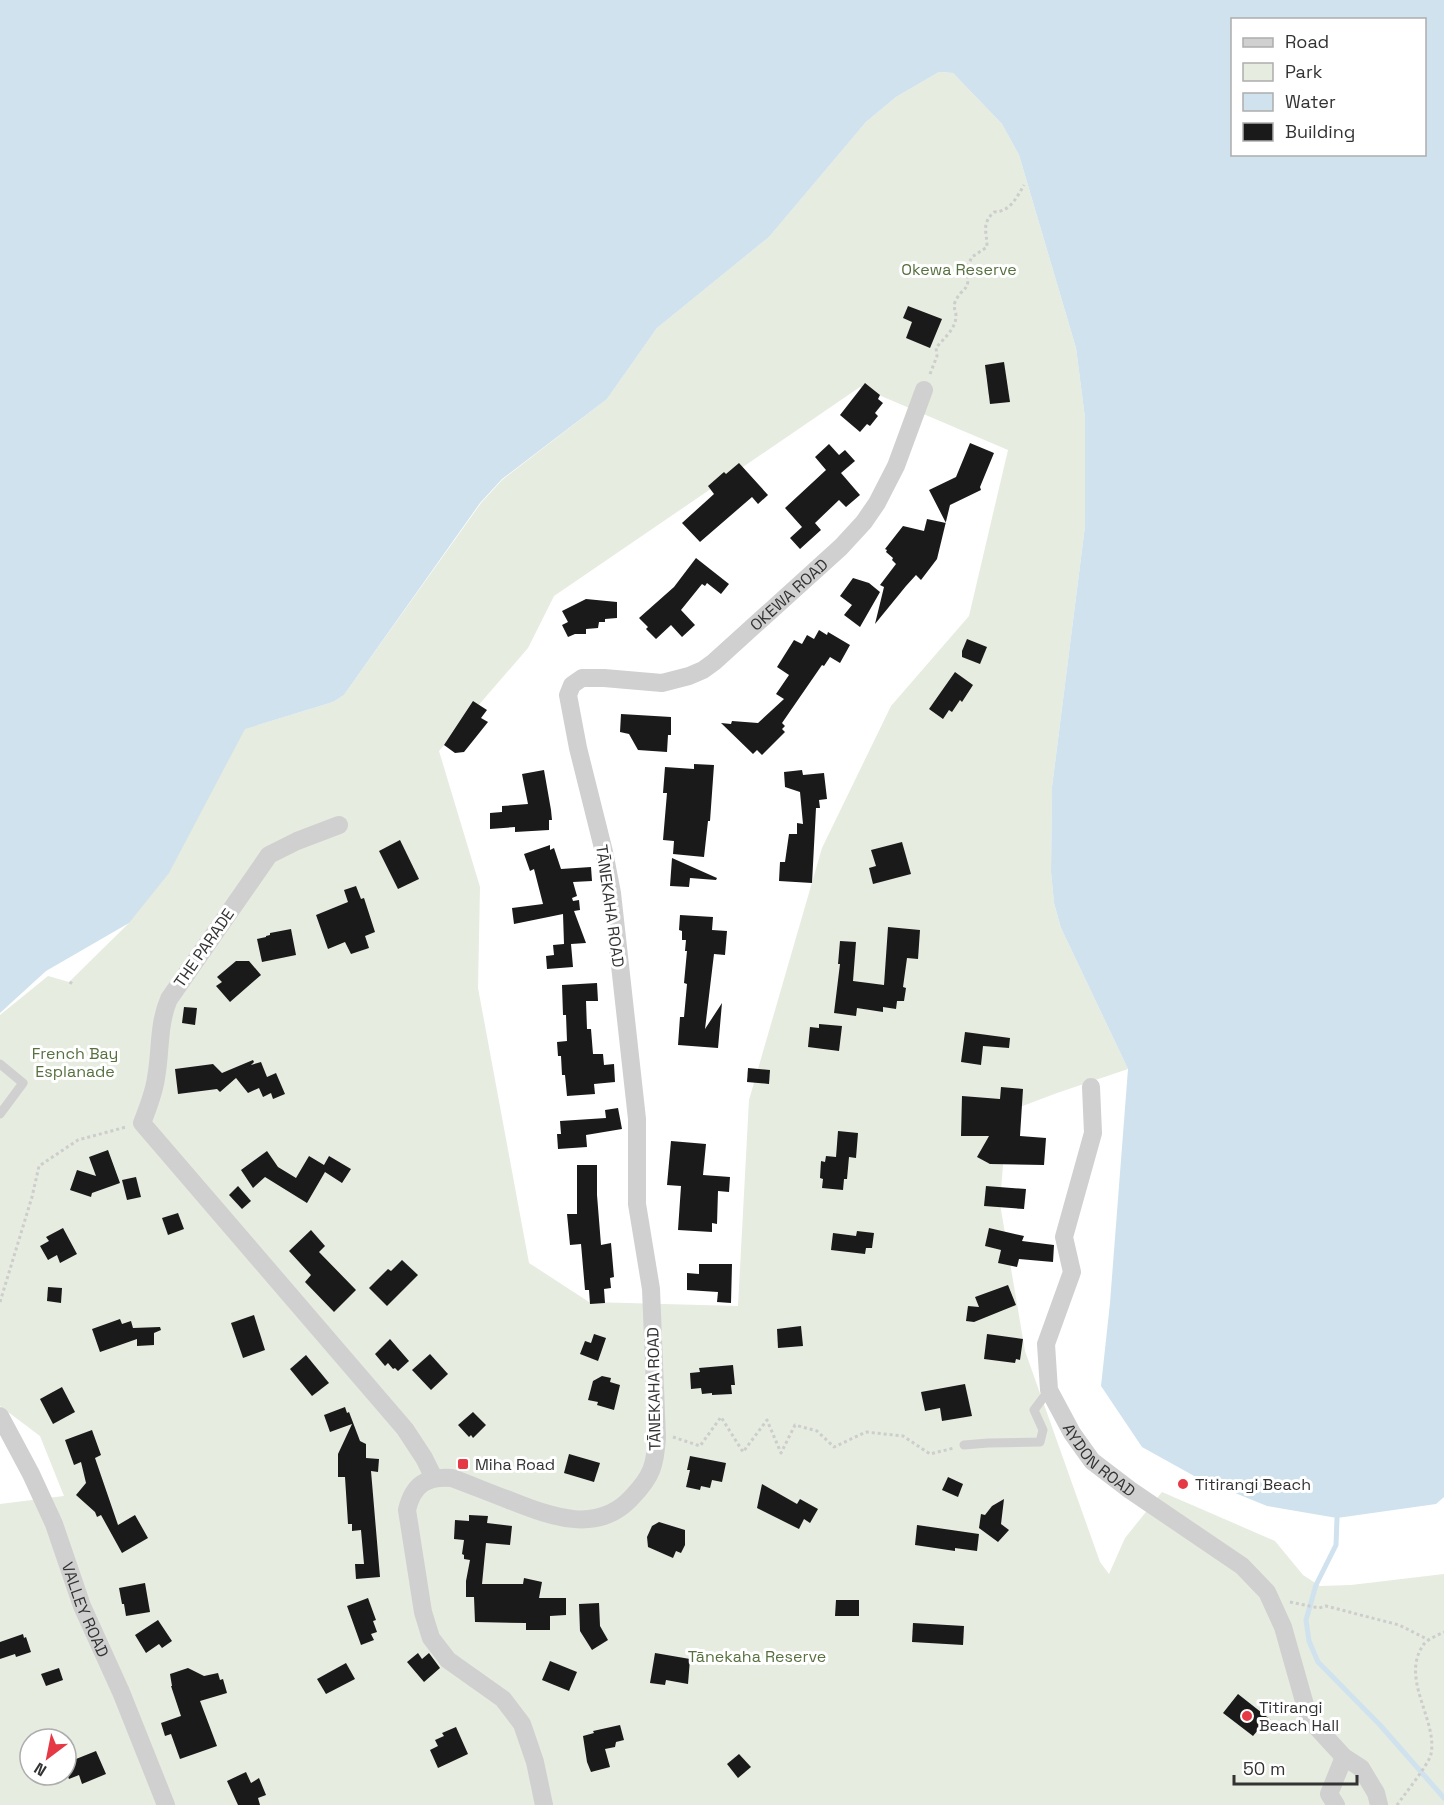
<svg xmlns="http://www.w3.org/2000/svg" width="1444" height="1805" font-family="'Space Grotesk',sans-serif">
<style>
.green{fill:#e6ecdf;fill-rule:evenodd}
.water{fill:#cfe2ee;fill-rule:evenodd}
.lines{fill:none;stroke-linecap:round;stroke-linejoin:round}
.stream{stroke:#cfe2ee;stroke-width:5}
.building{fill:#1a1a1a}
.path{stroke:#cdcdcd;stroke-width:3;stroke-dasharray:3 3;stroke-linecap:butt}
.service{stroke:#d0d0d0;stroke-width:9}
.minor{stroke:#d0d0d0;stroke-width:18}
.poi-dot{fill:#e63946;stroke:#fff;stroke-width:2}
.labels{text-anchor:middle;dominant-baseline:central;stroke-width:6;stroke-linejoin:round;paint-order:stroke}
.park-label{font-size:16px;fill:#56703f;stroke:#fff}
.street-label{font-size:16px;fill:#333;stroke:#fff}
.poi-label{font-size:16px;fill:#333;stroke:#fff;text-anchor:start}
</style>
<rect width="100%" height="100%" fill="#fff"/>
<!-- green -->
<path class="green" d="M939,72l14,1 49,51 17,31 57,193 9,70v108l-33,261 -1,85 3,31 7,25 67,141 -71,24 -50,19 -7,92 25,147 75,211 9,12 16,-36 37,-46 113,49 28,34 17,11 31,-1 93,-11v231h-1444v-301l64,-8 -24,-60 -40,-30v-391l48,-39 21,6 60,-59 -129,-198h258l75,-23 11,-7 137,-192 21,-23 105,-81 50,-71 112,-91 97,-115 30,-25zM860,387l148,63 -39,166 -78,90 -69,142 -73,252 -11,206 -149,-4 -60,-39 -51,-275 2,-101 -41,-136 89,-103 26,-52zM30,1739h36v36h-36z"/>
<!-- water -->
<path class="water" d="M0,0h1444v1497l-8,7 -99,14 -70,-12 -71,-29 -54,-30 -41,-61 9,-83 18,-234 -67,-141 -7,-25 -3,-31 1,-85 33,-261v-108l-9,-70 -57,-193 -17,-31 -49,-51 -14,-1 -43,25 -30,25 -97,115 -112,91 -50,71 -105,80 -22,24 -136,192 -11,7 -88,27 -76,144 -40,50 -83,48 -46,42zM1232,20h192v134h-192z"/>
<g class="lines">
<!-- stream -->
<path class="stream" d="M1337,1518l-1,27 -20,40 -10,35 3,21 9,21 62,63 64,73"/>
</g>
<!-- building -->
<g class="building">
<path d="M908,306l34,13 -12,29 -24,-10 6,-16 -9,-4z"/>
<path d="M1004,362l6,40 -20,2 -5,-39z"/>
<path d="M865,383l15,12 -2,4 5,4 -8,10 3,3 -8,10 -3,-2 -7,8 -20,-17z"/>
<path d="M970,443l24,10 -14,34 1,3 -31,15 -13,54 -16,21 -5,-5 -10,11 -31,38 9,-37 -4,-2 16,-21 -4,-4 1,-2 -7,-6 1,-2 -2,-1 18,-23 21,5 3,-12 19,4 -17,-33 27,-13z"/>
<path d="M829,444l10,11 6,-5 10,11 -14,12 19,22 -14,12 -7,-7 -24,23 6,7 -21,19 -10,-11 12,-11 -17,-19 41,-38 -11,-13z"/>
<path d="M739,463l29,32 -10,9 -6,-7 -52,45 -18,-19 32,-29 -6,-8 16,-14 2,2z"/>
<path d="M696,558l33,26 -8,10 -14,-11 -2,3 -3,-2 -21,26 14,15 -13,12 -11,-12 -15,14 -10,-10 2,-2 -9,-9 35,-31z"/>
<path d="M853,578l16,5 11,9 -20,35 -16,-12 8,-10 -12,-9z"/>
<path d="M586,599l31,3v16l-12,1v3h-6l-1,6 -12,1v5h-11l-7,3 -6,-12 6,-3 -6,-11z"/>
<path d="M819,630l8,5 1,-3 22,13 -10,18 -10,-6 -6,9 -2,-1 -40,58 3,3 -3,3 3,3 -23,23 -5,-5 -4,4 -32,-31 10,1 1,-3 26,2 26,-24 -8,-5 13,-19 -12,-8 17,-27 8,4 5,-9 7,4z"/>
<path d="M967,639l20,8 -7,17 -18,-7v-6z"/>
<path d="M955,672l18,13 -11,17 -2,-2 -8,12 -3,-2 -6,9 -14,-10z"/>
<path d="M473,701l14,9 -6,8 7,4 -24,30 -9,1 -11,-8z"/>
<path d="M621,714l50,3v18h-3l-1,17 -29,-2 -9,-16 -9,-2z"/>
<path d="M694,764l20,1 -4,56h-2l-4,36 -31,-3 1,-13 -11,-1 4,-47h-4l2,-26 29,2z"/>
<path d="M544,770l7,40 1,10h-3v10l-34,2v-5l-25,2v-16l12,-1v-6l26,-2 -6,-30z"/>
<path d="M802,770l1,5 21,-2 3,26 -8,1 1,8h-4l-4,75 -33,-2 1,-19h5l4,-28h8v-11l6,1 -3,-32 -15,-5 -1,-15z"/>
<path d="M400,840l19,39 -21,10 -19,-38z"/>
<path d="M902,842l9,32 -38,10 -4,-16 7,-2 -5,-16z"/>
<path d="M550,845v5l4,-2 7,21 30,-2 1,14 -19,1 4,14 -5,2 1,3 6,-1 1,10 -6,1 12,32 -15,1 2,23 -26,2 -1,-13 8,-1 -1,-10 11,-1 -1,-30 -49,10 -2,-16 31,-4 -9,-35 -4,2 -6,-17z"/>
<path d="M672,858l45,20 -1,2 -26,-2 -1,9 -19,-1z"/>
<path d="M356,886l5,13 3,-1 11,34 -10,4 4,12 -18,6 -6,-12 -17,7 -12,-34 32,-13 -4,-12z"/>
<path d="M680,915l33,2 -1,13 15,1 -2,24 -11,-1 -9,75 17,-26 -4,45 -40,-3 2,-28h4l3,-33 -3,-1 3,-32h-2l1,-11h-4v-9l-3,-1z"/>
<path d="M888,927l32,3 -2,29 -11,-1 -4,29 3,1 -2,13h-7l-1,8 -13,-2v5l-26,-4 -1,8 -22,-3 6,-49h-2l2,-23 16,1 -3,39 31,4z"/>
<path d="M291,929l5,26 -34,7 -5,-23 9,-2v-1l4,-1v-2z"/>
<path d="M236,961h13l12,14 -31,27 -14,-16 6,-4 -5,-5z"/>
<path d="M597,983l1,18h-12l1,28h4l2,25h10l1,11 10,-1 1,18 -21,2 1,10 -28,2 -2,-21h-3l-1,-19h-3l-1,-14 10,-1 -1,-26h-3l-1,-30z"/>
<path d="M184,1007l13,1 -2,17 -13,-2z"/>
<path d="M819,1024l23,2 -3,25 -31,-4 2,-20 9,1z"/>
<path d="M965,1032l45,6 -1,10 -26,-2 -2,19 -20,-3z"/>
<path d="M253,1060l1,2 -3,3 10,-3 6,15 9,-4 9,21 -12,5 -2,-6 -8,4 -4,-9 -11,5 -12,-15 -16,14 -3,-3 -39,5 -3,-25 38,-5 9,9z"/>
<path d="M748,1068l22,2 -1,14 -22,-2z"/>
<path d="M1001,1087l22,2 -3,47 26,2 -2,27 -54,-1 -13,-7 12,-21h-28l1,-40 38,3z"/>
<path d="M618,1108l4,21 -36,6 1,12 -29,2 -1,-15h4l-1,-13 46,-3 -1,-8z"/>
<path d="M838,1131l20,2 -2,25 -7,-1 -2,22h-3l-1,11 -21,-2 1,-9 -3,-1 1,-17 4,1 1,-6 10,1z"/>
<path d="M671,1141l35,3 -3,31 27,2 -1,15 -11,-1 -1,33 -5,-1v9l-34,-2 3,-44 -14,-1z"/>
<path d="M108,1150l12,33 -28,10 -1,4 -21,-7 7,-20 19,6 -7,-19z"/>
<path d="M267,1151l11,16 18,11 13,-22 15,9 5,-9 22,13 -9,14 -17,-11 -18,31 -42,-26 -12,11 -12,-18z"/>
<path d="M577,1165h20v30l4,50 10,-2 3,34 -4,1 1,10 -7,1 1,14 -15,1 -1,-14h-4l-4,-46 -11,1 -3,-31h10z"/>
<path d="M136,1177l5,20 -14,3 -5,-20z"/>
<path d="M238,1186l13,15 -9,8 -13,-14z"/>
<path d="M986,1186l40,3 -2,20 -40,-3z"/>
<path d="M178,1213l6,16 -16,6 -6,-17z"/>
<path d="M63,1228l14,26 -17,9 -3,-8 -9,5 -8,-14 9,-5 -3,-4z"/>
<path d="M989,1228l35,8 -2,5 32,4 -1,17 -34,-3 -2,8 -19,-4 3,-13 -16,-4z"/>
<path d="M311,1230l14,16 -6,6 37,38 -22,22 -29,-30 6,-7 -22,-24z"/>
<path d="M857,1231l17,2 -2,15h-6l-1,6 -34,-4 2,-17 23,3z"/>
<path d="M402,1260l16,15 -31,31 -18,-18 19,-19 3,2z"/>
<path d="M699,1264h33l-1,39 -14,-1 1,-10 -31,-2v-17l12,1z"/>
<path d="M1008,1285l8,20 -42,17 -8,-1 2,-15 11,1 -4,-10z"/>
<path d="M48,1287l14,1 -1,15 -14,-2z"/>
<path d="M254,1315l11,35 -22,8 -12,-35z"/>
<path d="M120,1319l2,5 9,-3 2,7 27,-1 1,3 -7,3v12l-17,1v-7l-37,13 -8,-23z"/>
<path d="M801,1326l2,20 -25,2 -1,-19z"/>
<path d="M594,1334l12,4 -8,23 -18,-7 5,-13 6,2z"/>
<path d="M987,1334l36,5 -3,21 -4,-1 -1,4 -31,-4z"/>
<path d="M390,1339l19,22 -11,10 -3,-3 -2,1 -5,-6 -3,3 -10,-12z"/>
<path d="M430,1354l18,20 -17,16 -19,-20z"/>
<path d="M306,1355l23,28 -17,13 -22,-27z"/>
<path d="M733,1365l2,20h-4l1,9 -20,1v-2l-10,1 -1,-6 -10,1 -1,-16 10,-1 -1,-4z"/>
<path d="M602,1376l9,2 -1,4 10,3 -6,25 -17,-5 1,-3 -10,-2 5,-19z"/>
<path d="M965,1384l7,32 -30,5 -2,-13 -15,3 -4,-19z"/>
<path d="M62,1387l13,25 -22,12 -13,-25z"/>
<path d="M345,1407l2,6 2,-1 11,29 6,3v14l13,1 -1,13 -7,-1 9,106 -24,2 -1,-15h9l-3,-34 -9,1v-7h-4l-3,-47h-7v-23l14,-30 -22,8 -6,-17z"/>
<path d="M473,1412l13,13 -13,13 -2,-3 -2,2 -11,-12z"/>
<path d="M92,1430l9,25 -6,3 23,67 17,-10 13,23 -26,15 -21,-38 -4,2 -2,-5 -19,-17 10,-12 -5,-21 -7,3 -9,-25z"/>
<path d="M569,1454l31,9 -6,19 -30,-9z"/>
<path d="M690,1456l36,7 -4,19 -10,-2 -2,8 -9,-2 -1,4 -14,-3 4,-17h-3z"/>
<path d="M948,1477l15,7 -5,13 -16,-7z"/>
<path d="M762,1484l35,20 3,-5 18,10 -8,14 -6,-4 -5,10 -42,-21z"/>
<path d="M1004,1499l-3,25 8,6 -11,12 -19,-14 2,-14 4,1 7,-9z"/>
<path d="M469,1515l19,1 -1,7 25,3 -2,19 -24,-2 -4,41h41l1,-6 18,4 -3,16h27v17l-16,1v14h-24v-7l-51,-1 -1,-25h-8v-16l4,-21 -6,-1v-4l-2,-1 2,-14 -10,-1 1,-19 14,1z"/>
<path d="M659,1522l26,8v15l-4,8 -5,-2 -3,7 -25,-11 -1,-10 5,-11z"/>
<path d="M917,1525l62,9 -2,17 -22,-3v3l-40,-6z"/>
<path d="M145,1583l5,29 -24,4 -2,-12h-2l-3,-16z"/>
<path d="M368,1598l8,22 -3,1 4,11 -6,2 3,6 -13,5 -14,-39z"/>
<path d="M836,1600h23v16h-24z"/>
<path d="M599,1603l1,23 8,14 -16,10 -12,-19 -1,-27z"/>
<path d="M158,1620l14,21 -10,7 -3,-4 -13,9 -11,-18z"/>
<path d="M913,1623l51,3 -1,19 -51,-3z"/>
<path d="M23,1634l1,4 2,-1 5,15 -15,5 -1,-3 -15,5v-17z"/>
<path d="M418,1653l4,6 7,-6 11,15 -16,14 -17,-20z"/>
<path d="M655,1653l35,6 -2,25 -22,-4 -1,5 -15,-2z"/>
<path d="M550,1661l27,11 -8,19 -27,-11z"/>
<path d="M346,1663l9,16 -29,15 -9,-15z"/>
<path d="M59,1668l4,12 -17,6 -5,-12z"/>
<path d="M188,1668l16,8 14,-3 2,7 3,-1 4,14 -27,8 17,45 -37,13 -9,-25 -6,2 -4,-13 20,-7 -10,-30h1l-2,-12z"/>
<path d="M1238,1694l33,26 -9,13 -4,-3 -5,6 -30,-23z"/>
<path d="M620,1725l4,15 -8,2 -1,5 -10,2 5,18 -19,5 -4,-10 -4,-26 11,-3 -1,-2z"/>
<path d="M456,1727l12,27 -30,14 -8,-18 8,-4 -3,-6 9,-4 -2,-3z"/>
<path d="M96,1751l10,23 -24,10 -3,-9 -10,4 -3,-7v-9z"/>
<path d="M739,1754l12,13 -13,11 -11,-14z"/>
<path d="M246,1772l5,11 8,-5 7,17 -8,3 2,7h-22l-11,-24z"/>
</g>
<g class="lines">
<!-- path -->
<g class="path">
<path d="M930,374l7,-18 -1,-8c7,-9 20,-19 20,-32 0,-6 -3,-7 -1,-14 7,-16 17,-10 11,-33l6,-12 15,-10c0,-15 -6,-23 7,-35 16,0 23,-15 30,-27"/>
<path d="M70,984l2,-3"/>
<path d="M0,1302l32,-105 7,-31 39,-26 48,-13"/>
<path d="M673,1437l27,9 21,-29 22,35 24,-32 14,33 14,-28 22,6 17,16 32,-15 37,4 27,18 24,-6"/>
<path d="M1290,1602l29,6 7,-2 73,19 30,15"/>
<path d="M1397,1805c7,-10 32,-41 34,-51 7,-34 -32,-76 -7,-110 4,-5 14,-9 20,-12"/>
</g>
<!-- service -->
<g class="service">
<path d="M0,1064l23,19 -23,31"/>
<path d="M964,1445l24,-2 52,-1 3,-12 -9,-20 15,-20"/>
</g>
<!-- minor -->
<g class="minor">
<path d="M339,825l-42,16 -28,14 -100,144c-11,25 -8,52 -13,79 -2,15 -8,30 -14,45l263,306 19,29 10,20"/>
<path id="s1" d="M1091,1087l2,46 -29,104 8,35 -26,72 3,46 23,43 20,28 38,29 112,76 25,26 16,35 26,92 35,38 17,11 15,25 3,12"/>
<path id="s2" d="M0,1416l31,58 23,50 28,82 39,86 45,113"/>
<path id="s3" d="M544,1805l-9,-43 -13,-38 -19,-25 -55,-39 -17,-22 -8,-26 -16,-102c6,-26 20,-34 45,-32 19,7 38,15 57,22 41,16 89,36 124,-4 19,-20 22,-31 24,-58l-6,-149 -14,-85v-85l-25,-226 -8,-41 -26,-104 -10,-53 4,-10 10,-7h22l58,5 27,-7 14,-6 11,-8 127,-115 23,-25 13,-19 19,-37 28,-76"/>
<path d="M1336,1805l-7,-11 15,-37"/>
</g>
</g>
<!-- markers -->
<g class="poi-dot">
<rect x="457" y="1458" width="12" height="12" rx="3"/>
<circle cx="1183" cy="1484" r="6"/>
<circle cx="1247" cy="1716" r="6"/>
</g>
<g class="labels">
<!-- park labels -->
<g class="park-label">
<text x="959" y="269">Okewa Reserve</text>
<text x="75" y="1053">French Bay<tspan x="75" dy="18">Esplanade</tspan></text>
<text x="757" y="1656">Tānekaha Reserve</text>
</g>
<!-- street labels -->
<g class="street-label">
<text stroke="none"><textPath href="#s3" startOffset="1674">OKEWA ROAD</textPath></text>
<text transform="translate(610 906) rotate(82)">TĀNEKAHA ROAD</text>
<text transform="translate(204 948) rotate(-55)">THE PARADE</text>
<text transform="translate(654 1389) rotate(-91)">TĀNEKAHA ROAD</text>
<text stroke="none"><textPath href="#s1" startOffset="400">AYDON ROAD</textPath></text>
<text stroke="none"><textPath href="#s2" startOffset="212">VALLEY ROAD</textPath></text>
</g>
<!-- poi labels -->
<g class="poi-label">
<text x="475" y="1464">Miha Road</text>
<text x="1195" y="1484">Titirangi Beach</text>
<text x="1259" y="1707">Titirangi<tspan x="1259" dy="18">Beach Hall</tspan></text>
</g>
</g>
<!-- legend -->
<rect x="1231" y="18" width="195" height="138" fill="#ffffff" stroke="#adadad" stroke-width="1.5"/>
<rect x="1243" y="38" width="30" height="9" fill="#d0d0d0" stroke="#adadad" stroke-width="1.5"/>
<text x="1285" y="48" font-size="18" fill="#333333">Road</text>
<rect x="1243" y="63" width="30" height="18" fill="#e6ecdf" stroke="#adadad" stroke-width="1.5"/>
<text x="1285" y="78" font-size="18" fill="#333333">Park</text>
<rect x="1243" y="93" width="30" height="18" fill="#cfe2ee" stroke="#adadad" stroke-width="1.5"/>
<text x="1285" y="108" font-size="18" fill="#333333">Water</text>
<rect x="1243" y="123" width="30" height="18" fill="#1a1a1a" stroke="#adadad" stroke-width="1.5"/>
<text x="1285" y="138" font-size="18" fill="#333333">Building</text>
<!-- north arrow -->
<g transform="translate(48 1757) rotate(212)"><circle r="28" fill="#ffffff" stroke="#adadad" stroke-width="1.5"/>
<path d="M0-4.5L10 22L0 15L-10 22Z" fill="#e63946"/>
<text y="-9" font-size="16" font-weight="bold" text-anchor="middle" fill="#333333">N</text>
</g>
<!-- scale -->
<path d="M1234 1775v9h123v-9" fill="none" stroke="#333333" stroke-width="3"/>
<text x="1243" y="1775" font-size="18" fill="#333333" stroke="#ffffff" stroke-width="4.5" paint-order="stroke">50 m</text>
</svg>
